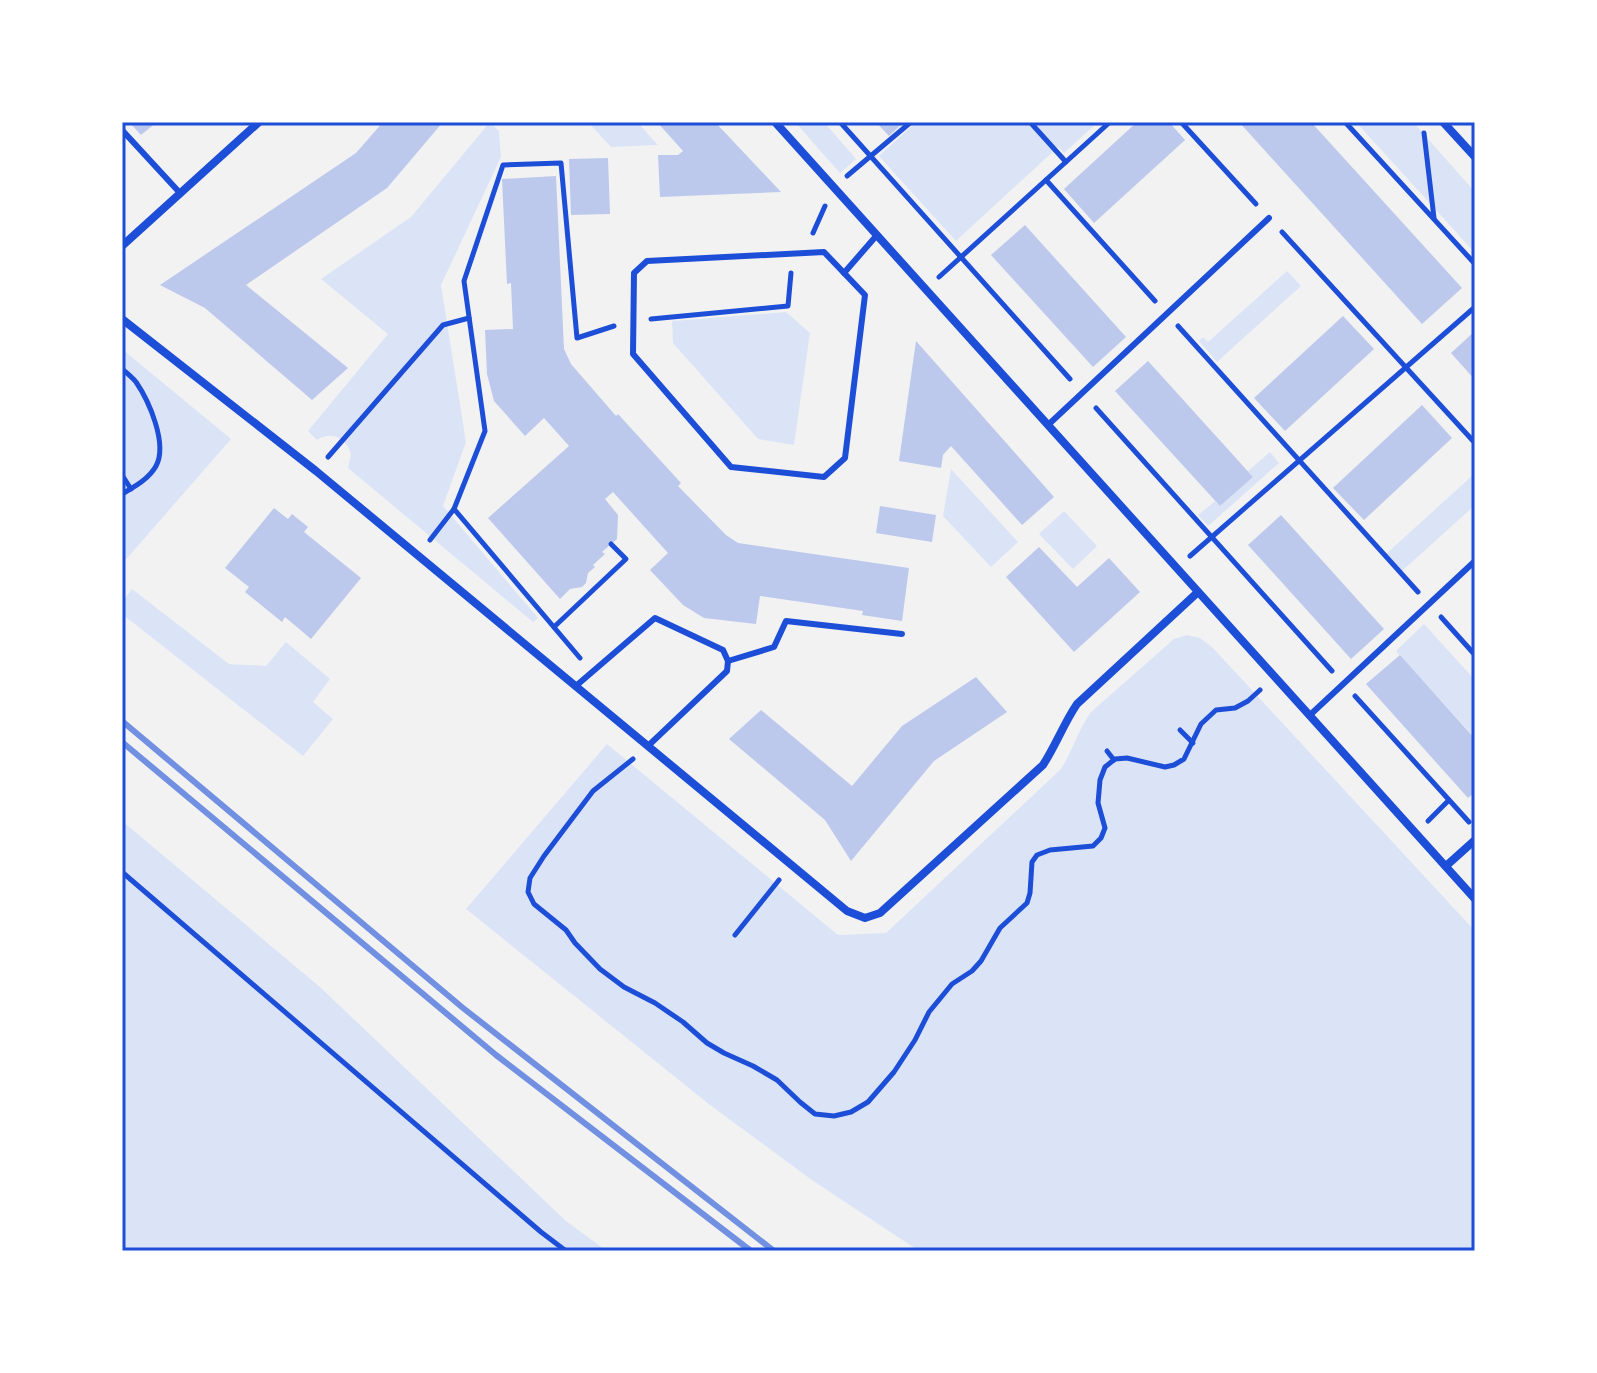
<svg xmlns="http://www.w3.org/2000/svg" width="1597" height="1373" font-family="Inter,sans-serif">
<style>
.green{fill:#dbe4f7}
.building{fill:#bdc9ec}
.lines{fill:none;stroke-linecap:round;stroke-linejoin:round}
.path{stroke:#1d4ed8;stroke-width:5}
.service{stroke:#1d4ed8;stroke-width:6}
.minor{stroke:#1d4ed8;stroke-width:8}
.rail{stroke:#7290e2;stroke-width:6}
.neatline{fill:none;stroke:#1d4ed8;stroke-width:3}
</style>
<rect width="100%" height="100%" fill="#f2f2f2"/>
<!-- green -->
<g class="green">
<path d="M490,122l9,9 2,26 -60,128 25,157 -23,64 95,112 -5,4 -185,-154 3,-14c-5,-17 -20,-23 -34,-14l-9,-9 80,-97 -67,-55 90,-62z"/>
<path d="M588,122h49l21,23 -47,2z"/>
<path d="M795,122h29l32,37 -16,14z"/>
<path d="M916,122h182l-34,31 -6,-6 -102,94 -77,-85z"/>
<path d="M1356,122h57l62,70v61z"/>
<path d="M1287,271l14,15 -84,76 -18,-21 4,-4 5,5z"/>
<path d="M786,312l24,21 -16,112 -36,-6 -85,-96 -1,-22z"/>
<path d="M122,349l109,90 -109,125z"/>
<path d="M1270,452l9,11 -71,63 -10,-11 17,-14 5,5 33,-29 -5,-6z"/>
<path d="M951,469l67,73 -27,25 -48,-51z"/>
<path d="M1473,475l2,3v27l-73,66 -16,-17z"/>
<path d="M1064,511l33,35 -24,23 -34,-35z"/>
<path d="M132,589l97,75 37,2 20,-24 44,37 -17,23 20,17 -30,37 -181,-142v-12z"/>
<path d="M1424,624l51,56v58l-79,-87z"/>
<path d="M1187,635l13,3 12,9 263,284v320h-556l-110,-73 -99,-73 -244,-196 141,-165 231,191 48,-2 175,-164c12,-19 17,-39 30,-57l83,-73z"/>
<path d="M122,821l198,166 246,234 41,30h-485z"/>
</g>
<!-- building -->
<g class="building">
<path d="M129,122h28l-16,13z"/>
<path d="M383,122h60l-56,66 -141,97 102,83 -36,32 -107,-92 -45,-23 196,-132z"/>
<path d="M657,122h58l66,70 -121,5 -2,-42h20l5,-4z"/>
<path d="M876,122h28l-15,14z"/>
<path d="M1137,122h32l16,18 -91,83 -30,-34z"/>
<path d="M1239,122h72l151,166 -40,36z"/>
<path d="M608,158l2,56 -39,1 -2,-56z"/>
<path d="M556,176l8,173 7,15 45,52 2,-2 63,69 -3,3 48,49 12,8 171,25 -7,53 -40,-6 1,-4 -103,-15 -4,28 -52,-6 -21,-13 -33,-35 18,-17 -55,-61 -8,7 13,16 -1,24 -15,13 3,2 -12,11 2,2 -7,6 -2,10 -4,4 -12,2 -10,10 -72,-81 81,-72 -25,-28 -19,18 -31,-35 -7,-27 -2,-44 28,-1 -2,-46 -4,1 -5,-105z"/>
<path d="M1025,225l101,112 -33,30 -102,-112z"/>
<path d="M1343,316l31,33 -89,82 -31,-33z"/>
<path d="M1475,331v49l-24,-27z"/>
<path d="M916,341l138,156 -32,28 -71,-79 -8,9 -2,13 -42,-7z"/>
<path d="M1148,361l105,116 -33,29 -105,-115z"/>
<path d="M1422,405l30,33 -88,82 -31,-32z"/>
<path d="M880,506l56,9 -4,27 -56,-9z"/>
<path d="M274,508l14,11 4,-5 16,13 -4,5 57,46 -50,61 -26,-22 -3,5 -37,-30 4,-5 -24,-19z"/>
<path d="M1281,515l103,114 -33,30 -103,-114z"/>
<path d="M1039,547l38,40 32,-29 31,34 -66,60 -68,-75z"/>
<path d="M1400,655l75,84v53l-7,6 -102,-114z"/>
<path d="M976,677l31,35 -73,49 -83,100 -26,-41 -96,-81 32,-29 91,76 50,-60z"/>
</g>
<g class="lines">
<!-- path -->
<g class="path">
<path d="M840,122l230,257"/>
<path d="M1030,122l36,40"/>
<path d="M1181,122l75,82"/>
<path d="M1345,122l130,142"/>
<path d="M1424,133l10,85"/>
<path d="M847,176l64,-54"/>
<path d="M1046,180l109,121"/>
<path d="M1282,232l193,211"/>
<path d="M813,233l12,-27"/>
<path d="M939,277l171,-155"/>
<path d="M651,319l137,-13 3,-33"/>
<path d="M1178,326l240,266"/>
<path d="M122,369c5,4 10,8 14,13 13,19 32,62 20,84 -7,13 -22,21 -34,28"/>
<path d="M1096,408l236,263"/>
<path d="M328,457l115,-132 26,-7"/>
<path d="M122,475l9,14"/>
<path d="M454,509l126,149"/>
<path d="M430,540l24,-31 31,-78 -21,-150 39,-116 58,-2 16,175 37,-12"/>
<path d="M1190,556l285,-249"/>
<path d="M1441,617l34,38"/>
<path d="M554,627l72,-68 -15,-15"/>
<path d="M1355,696l114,126"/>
<path d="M1180,730l13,13"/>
<path d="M1107,751l7,9"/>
<path d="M633,759l-40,32 -49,65 -14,22 -2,14 6,12 32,26 9,13 25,26 24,18 31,16 28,19 24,21 17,10 29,13 24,14 23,22 15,12 19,2 17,-4 17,-10 26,-30 21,-32 14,-28 14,-17 9,-11 20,-13 9,-10 19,-33 27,-25 3,-10 2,-31 5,-7 13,-5 43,-4 8,-8 4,-10 -7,-25 2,-23 5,-13 10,-8 12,-1 38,9 9,-2 10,-6 17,-35 15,-14 19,-2 13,-7 12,-11"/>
<path d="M1428,821l21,-21"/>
<path d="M122,872l419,360 25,19"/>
<path d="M735,935l44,-55"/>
</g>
<!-- service -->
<g class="service">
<path d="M122,130l58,63"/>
<path d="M824,252l41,43 -20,163 -21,19 -93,-10 -98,-113 1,-81 13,-12z"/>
<path d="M844,273l33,-38"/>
<path d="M1048,425l221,-207"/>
<path d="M728,661l46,-14 12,-26 116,13"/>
<path d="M577,685l78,-67 68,32 5,11 -1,10 -78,74"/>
<path d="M1310,715l165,-154"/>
</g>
<!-- minor -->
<g class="minor">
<path d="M775,122l700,777"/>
<path d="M1443,122l32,35"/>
<path d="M122,246l137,-124"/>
<path d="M122,319l194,152 531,440 18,7 15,-5 163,-148c13,-20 21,-42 34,-61l121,-112"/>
<path d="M1446,866l29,-26"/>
</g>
<!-- rail -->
<g class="rail">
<path d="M122,721l341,287 311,243"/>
<path d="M122,742l374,313 255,196"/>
</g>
</g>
<!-- border -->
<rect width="1597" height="1373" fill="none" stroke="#ffffff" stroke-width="248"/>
<rect x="124" y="124" width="1349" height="1125" class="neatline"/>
</svg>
